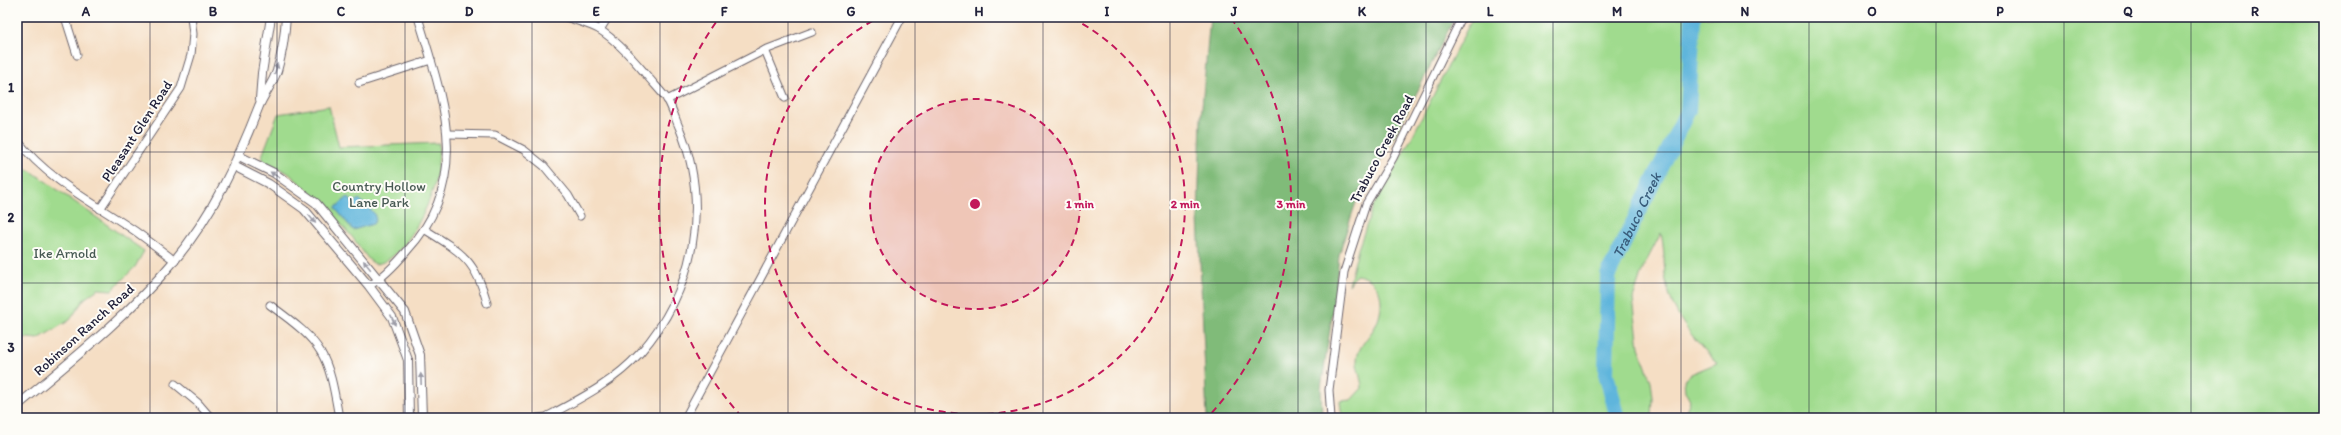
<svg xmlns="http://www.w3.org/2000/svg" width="2341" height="435" font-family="Itim,sans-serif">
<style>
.green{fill:#a0db8e;stroke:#617e64}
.forest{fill:#80bb79;stroke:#516e5a}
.water{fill:#5fb5dc;stroke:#406c8c}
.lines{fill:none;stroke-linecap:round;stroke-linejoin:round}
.river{stroke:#5fb5dc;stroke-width:16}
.minor-casing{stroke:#6c646b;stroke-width:9}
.tertiary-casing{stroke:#6c646b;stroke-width:10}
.minor{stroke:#fff;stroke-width:7}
.tertiary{stroke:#fff;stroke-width:8}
.oneway{fill:#9c9ca7}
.grid{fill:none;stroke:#22223b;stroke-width:1;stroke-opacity:0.55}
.ring{fill:none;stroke:#c2185b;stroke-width:2;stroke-dasharray:7 5}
.labels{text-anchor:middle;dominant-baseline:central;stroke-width:4;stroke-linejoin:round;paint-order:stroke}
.street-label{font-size:14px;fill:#22223b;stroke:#fdfcf7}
.park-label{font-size:14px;fill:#485a54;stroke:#fdfcf7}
.water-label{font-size:15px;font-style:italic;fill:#3a5d7b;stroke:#fdfcf7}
.centre{fill:#c2185b;stroke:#fdfcf7;stroke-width:2}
.ring-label{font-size:12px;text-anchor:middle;font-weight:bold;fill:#c2185b;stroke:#fdfcf7;stroke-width:4;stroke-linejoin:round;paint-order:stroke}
.neatline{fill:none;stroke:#22223b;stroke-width:1.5}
.grid-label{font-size:13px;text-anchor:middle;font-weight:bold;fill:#22223b}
</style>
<rect width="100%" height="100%" fill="#fdfcf7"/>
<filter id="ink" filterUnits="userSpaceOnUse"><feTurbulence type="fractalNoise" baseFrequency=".025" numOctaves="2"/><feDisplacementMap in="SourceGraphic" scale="8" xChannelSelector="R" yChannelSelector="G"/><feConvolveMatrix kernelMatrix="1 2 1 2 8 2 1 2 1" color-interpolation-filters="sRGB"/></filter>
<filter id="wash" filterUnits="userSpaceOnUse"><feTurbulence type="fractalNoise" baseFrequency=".012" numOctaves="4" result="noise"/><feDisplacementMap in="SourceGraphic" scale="16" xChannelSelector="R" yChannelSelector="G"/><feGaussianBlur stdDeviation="0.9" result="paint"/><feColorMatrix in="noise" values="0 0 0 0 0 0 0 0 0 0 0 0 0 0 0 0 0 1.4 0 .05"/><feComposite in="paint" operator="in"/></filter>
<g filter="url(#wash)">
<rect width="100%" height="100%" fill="#f5dec4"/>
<!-- green -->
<g class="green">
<path d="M1473,17h851v401h-652l13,-5 5,-12 -5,-10 -1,-11 7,-6 26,-11c-26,-28 -46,-47 -52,-88 -1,-14 -1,-29 -4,-42l-18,35 -10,31 6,48 12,34 2,17 -1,20h-310l-2,-17 11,-1 11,-12c0,-7 -6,-23 -5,-27 0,-15 13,-24 19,-36 10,-21 6,-47 -20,-50l-7,10 9,-36 15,-42 39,-70z"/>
<path d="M329,106l10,41 100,-4c0,15 -1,32 -6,46 -6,22 -32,74 -58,75l-6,-4 -16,-22 -37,-41 -28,-24 -24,-12 -2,-5 16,-42z"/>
<path d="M17,164l17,9 110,78 -9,16 -23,23 -14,-1 -14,10 -14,21 -32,19 -21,-2z"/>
</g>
<!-- forest -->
<path class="forest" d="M1210,17h245l-52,103 -24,44 -19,27 -10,29 -11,35 -5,49 -13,84 1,30h-115l-9,-201 3,-99z"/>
<!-- water -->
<path class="water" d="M348,197l5,6 6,-4 15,14 2,7 -3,4 -20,6 -18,-22z"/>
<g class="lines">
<!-- river -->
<path class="river" id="s1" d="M1618,418l-12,-44 2,-99 80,-165 5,-93"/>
</g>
</g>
<g filter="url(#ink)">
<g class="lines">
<!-- minor casing -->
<g class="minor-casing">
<g id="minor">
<path d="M65,17l12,38"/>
<path d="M600,30l8,-13"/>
<path d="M765,50l20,48"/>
<path d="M359,83l72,-23"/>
<path d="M667,100l98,-50 47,-18"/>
<path d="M448,134l47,1 29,15 20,16 24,29 12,21"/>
<path d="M17,140c31,40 77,63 118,91 14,10 27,20 40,30"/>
<path d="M100,209l81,-121 10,-33 2,-21 -2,-17"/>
<path d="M424,229c37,23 52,31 63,74"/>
<path d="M369,286c15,-9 27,-22 38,-35 67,-73 36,-151 11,-234"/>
<path d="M270,305c54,39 58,48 69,113"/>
<path d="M175,384l23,19 13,15"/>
<path d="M537,418l9,-1c34,-18 68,-35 94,-64 55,-63 71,-149 39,-226 -4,-9 -7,-20 -12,-28 -7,-9 -16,-18 -23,-27 -11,-13 -30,-33 -44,-42 -10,-6 -23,-9 -34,-13"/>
<path d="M685,418l217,-401"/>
<path d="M1331,418l-2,-28 15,-118 22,-68 27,-46 69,-141"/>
</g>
</g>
<!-- tertiary casing -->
<g class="tertiary-casing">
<g id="tertiary">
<path d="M260,99l2,-26 9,-56"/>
<path d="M239,156l35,17 42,30 89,109 15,43 2,63"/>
<path d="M234,166l35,18 35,25 65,77 23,31 16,43 1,58"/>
<path d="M17,406c55,-46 111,-90 157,-145 38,-45 64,-101 85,-155 5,-12 14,-23 18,-35 5,-17 8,-37 9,-54"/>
</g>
</g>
<!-- minor -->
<use href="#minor" class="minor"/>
<!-- tertiary -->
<use href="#tertiary" class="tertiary"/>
</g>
<!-- one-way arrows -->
<defs><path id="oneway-solid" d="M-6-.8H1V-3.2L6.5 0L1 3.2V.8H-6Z"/></defs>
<g class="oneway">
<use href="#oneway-solid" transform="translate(276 69) rotate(-73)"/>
<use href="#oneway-solid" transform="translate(275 175) rotate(-148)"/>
<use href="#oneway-solid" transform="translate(312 219) rotate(50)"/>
<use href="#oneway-solid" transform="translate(367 265) rotate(-129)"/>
<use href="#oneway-solid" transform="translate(393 320) rotate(66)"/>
<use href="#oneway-solid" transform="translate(421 379) rotate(-92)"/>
</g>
</g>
<!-- grid -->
<path class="grid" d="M150,17v401M277,17v401M405,17v401M532,17v401M660,17v401M788,17v401M915,17v401M1043,17v401M1170,17v401M1298,17v401M1426,17v401M1553,17v401M1681,17v401M1809,17v401M1936,17v401M2064,17v401M2191,17v401M17,152h2307M17,283h2307"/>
<!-- distance rings -->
<circle cx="975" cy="204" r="105" fill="#c2185b" fill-opacity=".12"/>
<g class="ring">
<circle cx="975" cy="204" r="105"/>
<path d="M1072 18A210 210 0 1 1 878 18"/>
<path d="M742 417A316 316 0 0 1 719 18M1231 18A316 316 0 0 1 1208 417"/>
</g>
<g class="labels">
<!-- street labels -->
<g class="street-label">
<text transform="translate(137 131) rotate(-57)">Pleasant Glen Road</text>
<text transform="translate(1382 149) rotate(-62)">Trabuco Creek Road</text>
<text transform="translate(84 330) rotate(-42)">Robinson Ranch Road</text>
</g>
<!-- park labels -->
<g class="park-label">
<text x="379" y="186">Country Hollow<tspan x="379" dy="16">Lane Park</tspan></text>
<text x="65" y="253">Ike Arnold</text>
</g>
<!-- water labels -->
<g class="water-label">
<text stroke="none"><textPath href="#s1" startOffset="211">Trabuco Creek</textPath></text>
</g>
</g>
<circle cx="975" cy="204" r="6" class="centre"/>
<g class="ring-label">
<text x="1080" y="208">1 min</text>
<text x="1185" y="208">2 min</text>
<text x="1291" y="208">3 min</text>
</g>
<!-- margin -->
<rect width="2341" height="435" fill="none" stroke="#fdfcf7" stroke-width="44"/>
<rect x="22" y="22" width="2297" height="391" class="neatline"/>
<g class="grid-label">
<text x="86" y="16">A</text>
<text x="213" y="16">B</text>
<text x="341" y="16">C</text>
<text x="469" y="16">D</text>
<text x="596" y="16">E</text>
<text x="724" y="16">F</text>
<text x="851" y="16">G</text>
<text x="979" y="16">H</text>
<text x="1107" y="16">I</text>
<text x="1234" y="16">J</text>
<text x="1362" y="16">K</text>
<text x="1490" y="16">L</text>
<text x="1617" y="16">M</text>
<text x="1745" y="16">N</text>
<text x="1872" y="16">O</text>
<text x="2000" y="16">P</text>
<text x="2128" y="16">Q</text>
<text x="2255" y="16">R</text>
<text x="11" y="92">1</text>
<text x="11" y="222">2</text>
<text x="11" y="352">3</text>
</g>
</svg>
